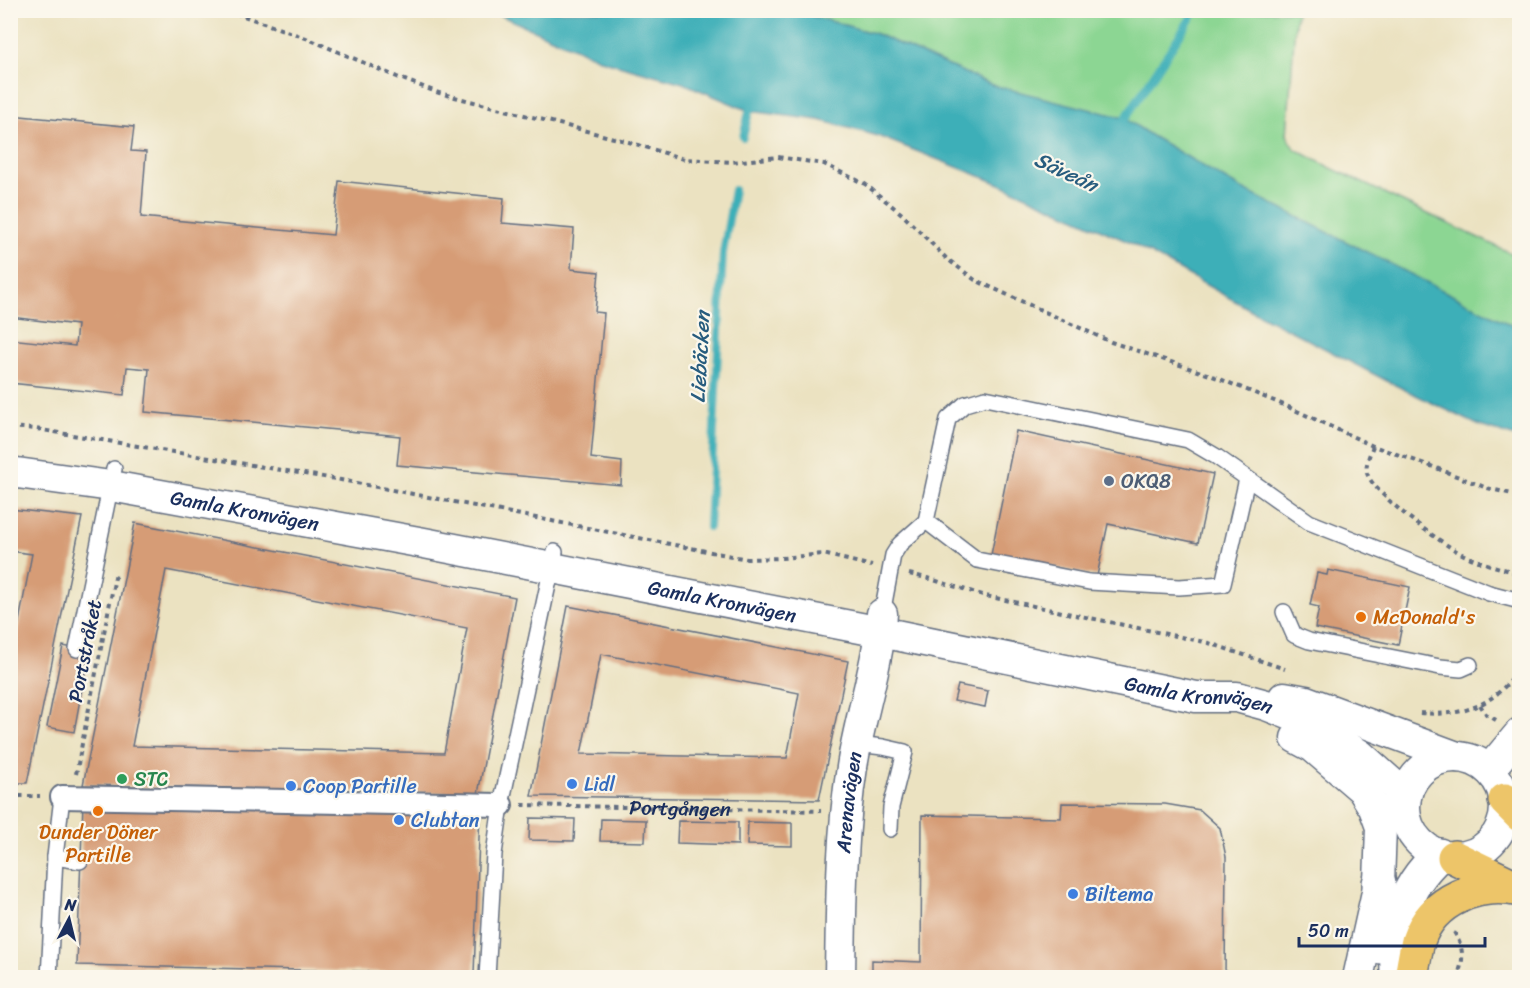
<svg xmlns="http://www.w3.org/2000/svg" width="1530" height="988" font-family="Sriracha,sans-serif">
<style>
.green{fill:#8cd693;stroke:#548278;stroke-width:1.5}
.water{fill:#3eafb8;stroke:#2c6f8b;stroke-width:1.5}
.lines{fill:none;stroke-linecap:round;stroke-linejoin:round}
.stream{stroke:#3eafb8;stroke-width:8}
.building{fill:#d69c76;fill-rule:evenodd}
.service-casing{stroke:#646e81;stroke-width:18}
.pedestrian-casing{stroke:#646e81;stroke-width:26}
.minor-casing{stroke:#646e81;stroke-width:33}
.tertiary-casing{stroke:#646e81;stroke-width:36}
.motorway-casing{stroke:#646e81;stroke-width:36}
.path{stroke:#646e81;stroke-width:4;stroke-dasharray:4.5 4.5;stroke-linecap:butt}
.service{stroke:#fff;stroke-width:15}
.pedestrian{stroke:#fff;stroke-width:22}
.minor{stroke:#fff;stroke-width:30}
.tertiary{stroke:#fff;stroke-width:33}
.motorway{stroke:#edc569;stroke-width:33}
.service-dot{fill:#5c6f8a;stroke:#fbf7ec;stroke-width:2}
.food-dot{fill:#e8710a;stroke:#fbf7ec;stroke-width:2}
.leisure-dot{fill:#2e9e5b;stroke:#fbf7ec;stroke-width:2}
.shop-dot{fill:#3f7fe0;stroke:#fbf7ec;stroke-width:2}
.labels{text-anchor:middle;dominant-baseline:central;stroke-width:4.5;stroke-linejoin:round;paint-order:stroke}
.service-label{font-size:20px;fill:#4e5e75;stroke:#fbf7ec;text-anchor:start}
.street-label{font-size:20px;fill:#1b2f5e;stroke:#fbf7ec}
.food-label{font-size:20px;fill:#c56008;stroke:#fbf7ec;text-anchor:start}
.leisure-label{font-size:20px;fill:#27864d;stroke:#fbf7ec;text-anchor:start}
.shop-label{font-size:20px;fill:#366cbe;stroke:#fbf7ec;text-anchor:start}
.water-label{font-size:21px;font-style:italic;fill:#275c7e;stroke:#fbf7ec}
</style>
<rect width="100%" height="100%" fill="#fbf7ec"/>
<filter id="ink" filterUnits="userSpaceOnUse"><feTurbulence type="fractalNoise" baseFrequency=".0167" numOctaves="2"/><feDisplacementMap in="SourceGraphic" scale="12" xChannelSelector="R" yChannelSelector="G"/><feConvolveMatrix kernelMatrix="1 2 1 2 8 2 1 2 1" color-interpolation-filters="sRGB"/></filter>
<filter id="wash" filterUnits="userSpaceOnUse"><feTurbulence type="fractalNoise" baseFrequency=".008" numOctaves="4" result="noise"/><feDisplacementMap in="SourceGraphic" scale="24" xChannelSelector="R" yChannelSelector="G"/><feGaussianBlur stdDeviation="1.35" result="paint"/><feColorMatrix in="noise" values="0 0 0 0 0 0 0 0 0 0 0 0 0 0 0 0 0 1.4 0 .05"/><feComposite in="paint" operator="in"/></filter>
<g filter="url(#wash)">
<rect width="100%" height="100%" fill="#ebe2c1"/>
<!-- green -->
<path class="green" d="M794,11h502l-9,124 8,14 34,18 190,90v72l-281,-142 -88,-52 -26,-17 -132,-33 -115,-51z"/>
<!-- water -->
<path class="water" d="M490,11h304l82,23 116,51 132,33 26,17 88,52 281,142v109l-39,-12 -91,-44 -138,-72 -118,-66 -133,-60 -122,-48 -59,-16 -70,-9 -66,-28 -79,-22z"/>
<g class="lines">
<!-- stream -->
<g class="stream">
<path d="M1121,125l75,-115"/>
<path d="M743,137l8,-33"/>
<path d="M709,527l14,-274 11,-63"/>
</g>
</g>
<g id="blocks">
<!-- building -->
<g class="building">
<path d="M10,115l124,12 -3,24 15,1 -5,65 192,18 6,-54 165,17 -2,25 72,6 -3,40 28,3 -4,40 9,1 -13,145 31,4 -1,23 -224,-20 3,-29 -255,-24 4,-43 -22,-2 -3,28 -114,-12v-44l65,7 2,-21 -67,-8z"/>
<path d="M1016,431l197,43 -15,69 -90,-19 -11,52 -106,-21z"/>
<path d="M10,509l72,8 -55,266h-17v-115l22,-114 -22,-3z"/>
<path d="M135,523l380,74 -37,197 -395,-9zM166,570l301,58 -23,125 -312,-7z"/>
<path d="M1328,570l82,17 -12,58 -83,-17 4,-21 -9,-2 7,-32 10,2z"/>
<path d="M568,606l280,55 -29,139 -288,-4zM601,654l198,39 -12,65 -206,-4z"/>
<path d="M63,646l26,5 -15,81 -27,-5z"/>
<path d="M958,685l30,6 -3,16 -31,-6z"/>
<path d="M83,803l397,7 -6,164 -397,-9z"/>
<path d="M1062,803l103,1 35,6 20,18 6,29 -1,121h-353v-18l49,2 1,-147 139,3z"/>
<path d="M530,818l45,1 -1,22 -45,-1z"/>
<path d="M601,819l45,1 -1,22 -45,-1z"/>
<path d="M678,821l60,1v23l-61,-2z"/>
<path d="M748,822l44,1v23l-45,-1z"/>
</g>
</g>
</g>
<g filter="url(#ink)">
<use href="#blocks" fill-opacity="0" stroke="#646e81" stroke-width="1.5"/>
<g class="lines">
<!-- service casing -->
<g class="service-casing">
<g id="service">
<path d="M926,521l51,39 112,22 90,5 44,-3 24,-105"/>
<path d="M1284,612l10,23 15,6 131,26 21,2 9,-4"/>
<path d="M882,614l11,-59 7,-11 26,-23 22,-102 17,-15 20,-6 203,42 29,17 92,65 180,71 31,8"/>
<path d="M77,649l37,-180"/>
<path d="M857,744l26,3 22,5 -14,55 -1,22"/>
<path d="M55,857l25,4"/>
<path d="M49,978l6,-121 7,-60"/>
<path d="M487,978l7,-124 7,-49 54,-253"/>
</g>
</g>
<!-- pedestrian casing -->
<g class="pedestrian-casing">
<path id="pedestrian" d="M62,797l439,8"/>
</g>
<!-- minor casing -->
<g class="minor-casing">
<g id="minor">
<path id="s2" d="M10,472l101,14 313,57 457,89 315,65h41l29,8 35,14 58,35 47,42 -11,11 -14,20"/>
<path d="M1284,697l22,4 151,56"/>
<path d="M1296,738l17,9 49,42 12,19 7,19 -2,56 -21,95"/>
<circle cx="1455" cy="807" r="50"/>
<path d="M1489,770l31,-37"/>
<path id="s3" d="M840,978c1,-71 1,-142 12,-211 8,-52 26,-101 30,-153"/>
</g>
</g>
<!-- tertiary casing -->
<g class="tertiary-casing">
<g id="tertiary">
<path d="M1379,883l2,64"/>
<path d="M1397,978c-1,-52 2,-87 42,-123"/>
</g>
</g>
<!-- motorway casing -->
<g class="motorway-casing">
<g id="motorway">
<path d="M1505,800l15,15"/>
<path d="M1454,857l58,28"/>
<path d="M1411,978c2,-12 4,-25 7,-37 14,-42 61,-60 102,-51"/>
</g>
</g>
<!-- path -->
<g class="path">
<path d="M227,10l79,28 91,39 42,16 190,49 55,17 48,3 46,-5 46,7 41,20 37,30 44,44 29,22 136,62 99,33 74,30 89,41 58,20 56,22 33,8"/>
<path d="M10,427l26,2 305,51 406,79 35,-1 41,-4 49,12"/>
<path d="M1373,446c-3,8 -8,18 -6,27 6,21 75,71 95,81 18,9 39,14 58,20"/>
<path d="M909,574l18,4 59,18 223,47 76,26"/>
<path d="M1480,705l6,9 10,6"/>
<path d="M1420,713c44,4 77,-8 100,-47"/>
<path d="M76,774l40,-202"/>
<path d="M10,796h30"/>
<path id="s1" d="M522,805l299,6"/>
<path d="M1454,932c10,16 11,29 2,46"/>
</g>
<!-- service -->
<use href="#service" class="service"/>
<!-- pedestrian -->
<use href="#pedestrian" class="pedestrian"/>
<!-- minor -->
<use href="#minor" class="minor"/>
<!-- tertiary -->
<use href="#tertiary" class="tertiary"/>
<!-- motorway -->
<use href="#motorway" class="motorway"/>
</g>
</g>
<!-- markers -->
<circle class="service-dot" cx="1109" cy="481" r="6"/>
<g class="food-dot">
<circle cx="1361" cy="617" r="6"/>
<circle cx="98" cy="811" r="6"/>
</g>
<circle class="leisure-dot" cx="122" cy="779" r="6"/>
<g class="shop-dot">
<circle cx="572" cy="784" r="6"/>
<circle cx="291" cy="786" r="6"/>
<circle cx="399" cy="820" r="6"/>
<circle cx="1073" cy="894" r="6"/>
</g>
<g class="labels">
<!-- service labels -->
<g class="service-label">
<text x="1121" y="481">OKQ8</text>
</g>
<!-- street labels -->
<g class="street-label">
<text stroke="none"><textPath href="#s2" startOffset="238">Gamla Kronvägen</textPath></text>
<text stroke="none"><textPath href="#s2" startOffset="724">Gamla Kronvägen</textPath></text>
<text transform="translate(85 651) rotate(-79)">Portstråket</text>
<text stroke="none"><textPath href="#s2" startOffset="1210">Gamla Kronvägen</textPath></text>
<text stroke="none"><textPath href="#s3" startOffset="176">Arenavägen</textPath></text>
<text stroke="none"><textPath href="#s1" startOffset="158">Portgången</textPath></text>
</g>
<!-- food labels -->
<g class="food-label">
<text x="1373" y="617">McDonald's</text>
<text x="98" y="832" text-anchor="middle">Dunder Döner<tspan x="98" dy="23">Partille</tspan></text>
</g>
<!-- leisure labels -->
<g class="leisure-label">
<text x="134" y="779">STC</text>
</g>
<!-- shop labels -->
<g class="shop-label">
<text x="584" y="784">Lidl</text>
<text x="303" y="786">Coop Partille</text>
<text x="411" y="820">Clubtan</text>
<text x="1085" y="894">Biltema</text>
</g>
<!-- water labels -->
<g class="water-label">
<text transform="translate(1066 172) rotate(25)">Säveån</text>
<text transform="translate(700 357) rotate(-87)">Liebäcken</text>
</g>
</g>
<!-- margin -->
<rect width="1530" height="988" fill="none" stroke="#fbf7ec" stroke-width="36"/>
<!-- north arrow -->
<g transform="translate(69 919) rotate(7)" stroke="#fbf7ec" stroke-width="4.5" paint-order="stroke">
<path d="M0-4.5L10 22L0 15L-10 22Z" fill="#1b2f5e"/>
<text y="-9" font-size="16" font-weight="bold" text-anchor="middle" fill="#1b2f5e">N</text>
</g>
<!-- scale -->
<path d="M1299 937v9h186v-9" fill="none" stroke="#1b2f5e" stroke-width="3"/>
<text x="1308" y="937" font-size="18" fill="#1b2f5e" stroke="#fbf7ec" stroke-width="4.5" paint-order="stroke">50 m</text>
</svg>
